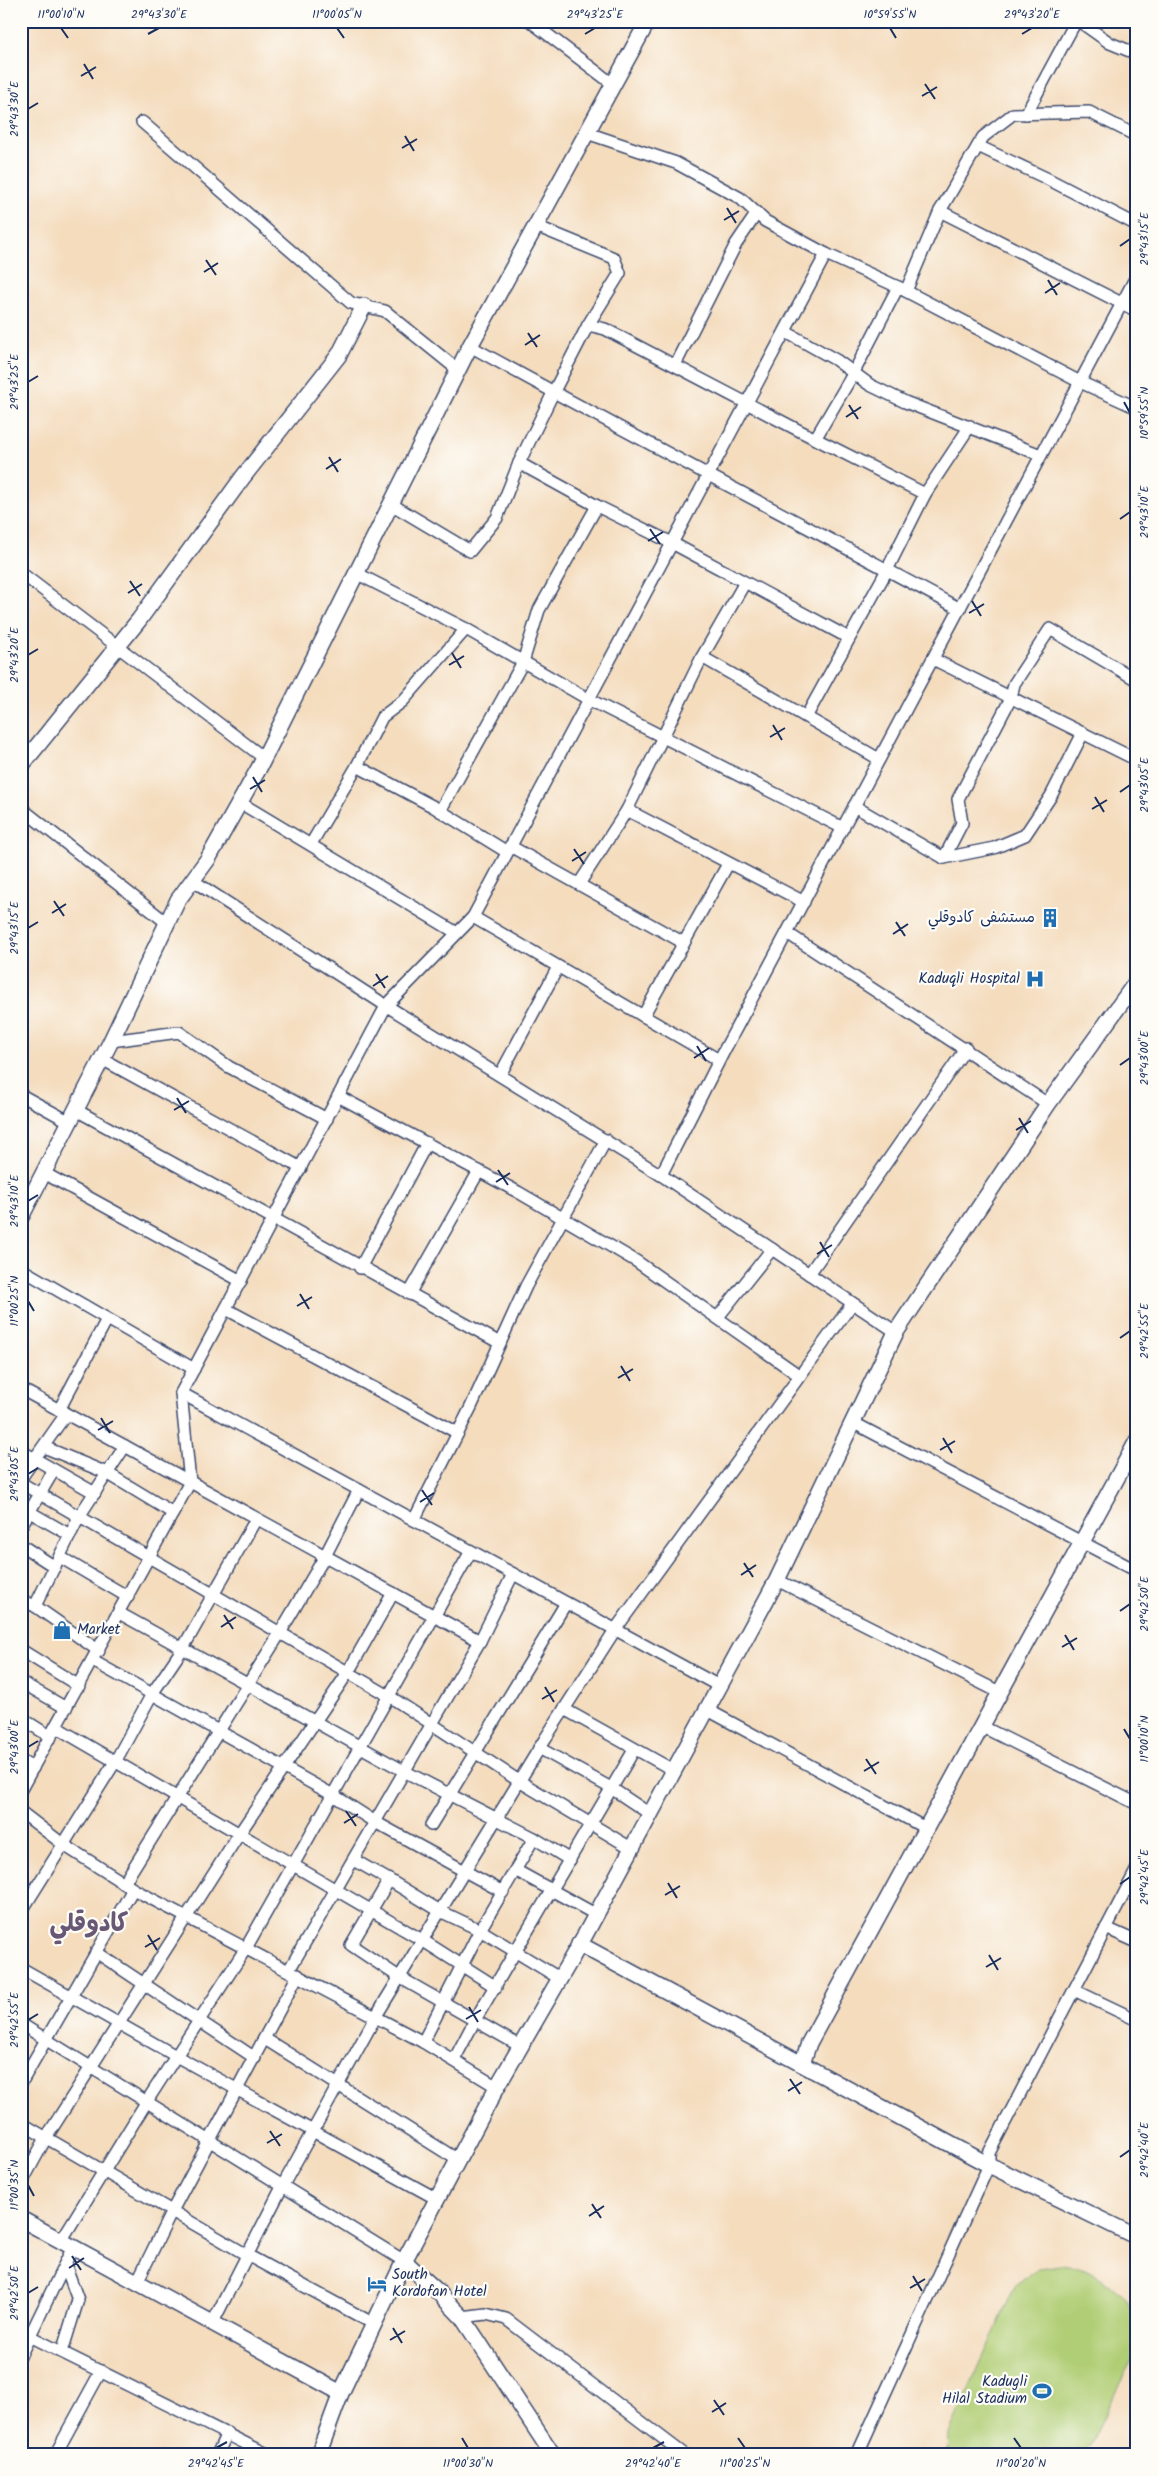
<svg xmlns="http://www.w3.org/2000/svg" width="1158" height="2476" font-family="Kalam,'Playpen Sans Arabic',sans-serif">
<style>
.grass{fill:#b0ce75;stroke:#667e6a}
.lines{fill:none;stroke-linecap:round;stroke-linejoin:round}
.street-casing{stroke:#3c496c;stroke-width:14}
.secondary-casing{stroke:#3c496c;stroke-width:18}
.street{stroke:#fff;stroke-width:11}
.secondary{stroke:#fff;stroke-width:15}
.ticks{fill:none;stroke:#1b2f5e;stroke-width:2}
.labels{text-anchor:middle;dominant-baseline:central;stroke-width:4.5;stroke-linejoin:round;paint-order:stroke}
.poi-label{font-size:15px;fill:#1b2f5e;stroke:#fdfcf7;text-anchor:end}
.town-label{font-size:25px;font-weight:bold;fill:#695875;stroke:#fdfcf7}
.neatline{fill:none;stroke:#1b2f5e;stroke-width:2}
.ticks-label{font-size:12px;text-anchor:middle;fill:#1b2f5e}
</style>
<rect width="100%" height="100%" fill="#fdfcf7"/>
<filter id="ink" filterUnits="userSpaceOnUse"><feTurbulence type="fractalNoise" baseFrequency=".02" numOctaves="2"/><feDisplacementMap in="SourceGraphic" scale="10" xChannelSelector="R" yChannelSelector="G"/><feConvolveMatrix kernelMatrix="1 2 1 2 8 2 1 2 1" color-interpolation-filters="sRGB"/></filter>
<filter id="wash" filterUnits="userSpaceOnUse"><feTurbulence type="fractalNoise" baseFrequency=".0096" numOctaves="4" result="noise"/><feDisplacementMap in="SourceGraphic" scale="20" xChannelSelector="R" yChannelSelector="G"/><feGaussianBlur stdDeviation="1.12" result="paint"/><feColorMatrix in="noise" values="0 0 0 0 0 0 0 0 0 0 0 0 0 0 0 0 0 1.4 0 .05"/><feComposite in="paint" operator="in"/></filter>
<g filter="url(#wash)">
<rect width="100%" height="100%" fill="#f4dcbd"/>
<!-- grass -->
<path class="grass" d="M1060,2265c42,3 84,36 77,83 -2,9 -9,19 -13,27 -13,27 -26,53 -39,80h-137l1,-22 67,-149 24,-16z"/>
</g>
<g filter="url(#ink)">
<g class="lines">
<!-- street casing -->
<g class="street-casing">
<g id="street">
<path d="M530,21l84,64"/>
<path d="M1079,21l31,22 27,11"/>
<path d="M1026,114l50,-93"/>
<path d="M142,122l209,181 34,8 73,59"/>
<path d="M587,133l89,30 64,35 25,23 61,33 72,33 182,95 57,26"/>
<path d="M978,146l68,32 91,47"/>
<path d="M940,211l197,100"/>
<path d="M906,291l34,-80 43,-74 30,-23 76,-2 48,24"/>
<path d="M588,325l17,4 195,102 125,63"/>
<path d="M786,332l50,28 34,25 35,17 136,53"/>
<path d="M470,346c162,90 327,175 490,263"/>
<path d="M675,365l61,-121 21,-31"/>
<path d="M815,439l38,-65 45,-87"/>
<path d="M519,463l78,43 75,37 177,95"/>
<path d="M391,504l79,47 27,-33 22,-55 34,-70 35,-68 32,-52 -6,-15 -78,-32"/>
<path d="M21,573l243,185"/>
<path d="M356,573l110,56 122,70 255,129"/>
<path d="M702,657l177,102"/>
<path d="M933,659l204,101"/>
<path d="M806,717l81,-147 38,-76 45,-68"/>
<path d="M357,766l77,41 73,45"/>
<path d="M239,802l218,131"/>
<path d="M854,806l90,52 50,-10 31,-13 26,-39 32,-63"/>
<path d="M21,808l146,115"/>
<path d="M627,810l177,92"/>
<path d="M440,811l83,-149 16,-52 58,-104"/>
<path d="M311,844l46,-78 25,-49 21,-16 63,-72"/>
<path d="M510,846l174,97"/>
<path d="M944,858l18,-35 -4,-24 53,-101 3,-14 36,-55 87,51"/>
<path d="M192,880l190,123 279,172 235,157"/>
<path d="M579,884l48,-74 75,-153 42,-73"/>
<path d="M473,917l246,143"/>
<path d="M787,933l261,171"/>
<path d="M643,1016l85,-152"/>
<path d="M111,1041l68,-9 50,35 98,52"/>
<path d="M102,1059l199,109"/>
<path d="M500,1075l58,-108"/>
<path d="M21,1095l49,27"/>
<path d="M338,1096l180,96 118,69 164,115"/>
<path d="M76,1110l424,233"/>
<path d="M44,1173l197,108"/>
<path d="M661,1175l64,-126 412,-774"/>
<path d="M360,1268l67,-125"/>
<path d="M21,1269l173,100"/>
<path d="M809,1274l157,-226"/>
<path d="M409,1294l70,-123"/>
<path d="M226,1309l232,124"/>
<path d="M718,1317l54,-68"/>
<path d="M21,1389l459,252"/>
<path d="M181,1393l538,293"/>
<path d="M59,1410l48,-91"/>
<path d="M852,1422l285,149"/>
<path d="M44,1447l63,26 66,40"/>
<path d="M21,1451l74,42"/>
<path d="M21,1478l45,-64"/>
<path d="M21,1483l368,213 130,85 112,67"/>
<path d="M21,1507l49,28"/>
<path d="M414,1520l57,-113 55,-121 80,-146"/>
<path d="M21,1526l33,-56"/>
<path d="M21,1545l34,22"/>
<path d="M60,1557l68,40"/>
<path d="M777,1580l224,113"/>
<path d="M21,1600l14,6 64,45"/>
<path d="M35,1606l45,-91 45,-69"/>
<path d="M119,1613l285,158 130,67 36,22"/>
<path d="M21,1650l58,36"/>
<path d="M93,1661l240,134 42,27 128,70"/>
<path d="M21,1682l45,26"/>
<path d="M564,1709l109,61"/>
<path d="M706,1709l221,120"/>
<path d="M21,1718l30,19"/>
<path d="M56,1727l366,213 74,47"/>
<path d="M983,1727l154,77"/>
<path d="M539,1748l72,40 39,26"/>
<path d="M21,1761l12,7"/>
<path d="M21,1789l169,-307 -9,-89 205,-387 87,-89 353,-663"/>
<path d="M21,1812l43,33 69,44 290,153 74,45"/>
<path d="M431,1825l135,-222"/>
<path d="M354,1860l35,20"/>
<path d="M515,1870l80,44"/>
<path d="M124,1883l156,-250 45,-77 34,-66"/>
<path d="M21,1912l94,-150 37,-68 31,-46 73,-129"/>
<path d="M1106,1928l31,14"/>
<path d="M96,1952l159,106"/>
<path d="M21,1968l155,88 261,143"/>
<path d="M289,1970l191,-329 33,-67"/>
<path d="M1074,1990l63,30"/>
<path d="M21,2024l383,237"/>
<path d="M265,2039l193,121"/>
<path d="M423,2042l57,-112 54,-92"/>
<path d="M520,2046l-121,-69 -48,-32 38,-65 51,31 40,19 79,48"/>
<path d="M454,2060l21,-40 159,-270"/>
<path d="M21,2083l112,-194"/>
<path d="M21,2123l226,132 127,69"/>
<path d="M21,2184l25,-46 193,-304 108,-160 46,-81"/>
<path d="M61,2241l86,-140 99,-153 225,-397"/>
<path d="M137,2282l35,-71 126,-236"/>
<path d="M462,2317l24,-3 20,5 179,136"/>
<path d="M212,2324l70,-137 94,-171 169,-277 70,-109 237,-326"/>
<path d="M21,2332l248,123"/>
<path d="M62,2352l16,-52 -13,-36"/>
<path d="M21,2354l52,-107"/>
<path d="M55,2455l46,-84"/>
<path d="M217,2455l10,-22"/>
<path d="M857,2455l132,-290v-12l148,-284"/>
</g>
</g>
<!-- secondary casing -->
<g class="secondary-casing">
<g id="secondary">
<path d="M21,766l118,-146 104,-143 96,-122 25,-49"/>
<path d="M21,1217l90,-176 67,-141 30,-41 51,-91 211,-422 178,-325"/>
<path d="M579,1944l410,221 148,72"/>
<path d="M802,2064l7,-21 328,-602"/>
<path d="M21,2219l320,174"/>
<path d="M404,2261l33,30 25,26 91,138"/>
<path d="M318,2455l23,-62 63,-132 93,-174 88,-152 192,-355 119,-248 152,-228 89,-123"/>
</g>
</g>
<!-- street -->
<use href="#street" class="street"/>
<!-- secondary -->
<use href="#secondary" class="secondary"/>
</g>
</g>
<!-- ticks -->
<path class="ticks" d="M61,28l7,10M337,28l7,10M890,28l6,10M148,34l11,-6M585,34l10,-6M1022,34l10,-6M84,64l9,15M81,76l15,-9M925,84l10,15M922,96l15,-9M28,109l10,-6M405,136l9,15M402,148l15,-9M727,208l9,15M724,220l15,-9M1120,246l10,-7M206,260l10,15M204,272l14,-9M1048,280l9,15M1045,293l15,-10M528,333l9,14M525,345l15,-10M28,382l10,-6M1124,402l6,11M849,405l9,14M846,417l15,-10M329,457l9,15M326,469l15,-10M1120,519l10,-7M650,529l10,15M648,541l15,-9M130,581l10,15M128,593l14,-9M972,601l9,15M969,613l15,-9M452,653l9,15M28,655l10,-6M449,665l15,-9M773,725l9,15M770,737l15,-9M253,777l9,15M250,789l15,-9M1120,792l10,-7M1095,797l9,15M1092,809l15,-9M574,849l10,15M572,861l14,-9M54,901l10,15M52,913l14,-9M896,922l9,14M28,928l10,-6M893,934l15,-10M376,974l9,14M373,986l15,-10M697,1046l9,15M694,1058l15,-10M1120,1065l10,-7M177,1098l9,15M174,1110l15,-9M1019,1118l9,15M1016,1130l15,-9M498,1170l10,15M496,1182l14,-9M28,1201l10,-6M820,1242l9,15M817,1254l15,-9M300,1294l9,15M28,1301l6,10M297,1306l15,-9M1120,1338l10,-7M621,1366l9,15M618,1378l15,-9M101,1418l9,15M98,1430l15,-9M943,1438l9,15M940,1450l15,-9M28,1474l10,-6M422,1490l10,15M420,1502l14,-9M744,1563l9,14M741,1575l15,-10M1120,1611l10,-7M224,1615l9,14M221,1627l15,-10M1065,1635l9,15M1062,1647l15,-9M545,1687l9,15M542,1699l15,-9M1124,1729l6,10M28,1747l10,-6M866,1759l10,15M864,1771l15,-9M346,1811l10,15M344,1823l14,-9M668,1883l9,15M1120,1884l10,-7M665,1895l15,-9M148,1935l9,15M145,1947l15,-9M989,1955l9,15M986,1967l15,-9M469,2007l9,15M466,2019l15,-9M28,2020l10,-6M790,2079l10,15M788,2091l14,-9M270,2131l10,15M267,2143l15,-9M1120,2157l10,-7M28,2185l6,11M592,2204l9,14M589,2216l15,-10M72,2256l9,14M69,2268l15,-10M913,2276l9,15M910,2288l15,-9M28,2293l10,-6M393,2328l9,15M390,2340l15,-9M714,2400l10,15M712,2412l14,-9M462,2438l6,10M738,2438l7,10M1014,2438l7,10M216,2448l11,-6M653,2448l11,-6"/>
<!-- icons -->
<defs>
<g id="building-bare" transform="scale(1.5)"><path d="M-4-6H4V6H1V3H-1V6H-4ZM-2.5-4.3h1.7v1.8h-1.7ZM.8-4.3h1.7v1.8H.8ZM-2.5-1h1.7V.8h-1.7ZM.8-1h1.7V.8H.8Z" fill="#1f6fb2" stroke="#fdfcf7" stroke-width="2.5" paint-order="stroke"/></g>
<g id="hospital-bare" transform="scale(1.5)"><path d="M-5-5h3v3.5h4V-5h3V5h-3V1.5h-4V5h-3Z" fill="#1f6fb2" stroke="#fdfcf7" stroke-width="2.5" paint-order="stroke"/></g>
<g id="shop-bare" transform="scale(1.5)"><path d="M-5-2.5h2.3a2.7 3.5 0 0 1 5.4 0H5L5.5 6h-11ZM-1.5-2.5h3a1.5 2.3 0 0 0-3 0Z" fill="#1f6fb2" stroke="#fdfcf7" stroke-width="2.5" paint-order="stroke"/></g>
<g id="hotel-bare" transform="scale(1.5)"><path d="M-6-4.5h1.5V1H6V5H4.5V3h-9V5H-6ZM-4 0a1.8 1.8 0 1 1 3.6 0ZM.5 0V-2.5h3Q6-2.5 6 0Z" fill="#1f6fb2" stroke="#fdfcf7" stroke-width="2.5" paint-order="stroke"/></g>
<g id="stadium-bare" transform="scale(1.5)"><path d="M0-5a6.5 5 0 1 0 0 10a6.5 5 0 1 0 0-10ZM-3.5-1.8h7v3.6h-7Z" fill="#1f6fb2" stroke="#fdfcf7" stroke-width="2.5" paint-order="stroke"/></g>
</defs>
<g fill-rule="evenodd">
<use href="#building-bare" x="1050" y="918"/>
<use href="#hospital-bare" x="1035" y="979"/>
<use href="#shop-bare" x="62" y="1630"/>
<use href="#hotel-bare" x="377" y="2284"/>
<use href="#stadium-bare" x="1042" y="2391"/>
</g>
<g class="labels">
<!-- poi labels -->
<g class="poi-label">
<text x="1035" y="918">مستشفى كادوقلي</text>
<text x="1020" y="979">Kaduqli Hospital</text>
<text x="77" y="1630" text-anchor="start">Market</text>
<text x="392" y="2275" text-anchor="start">South<tspan x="392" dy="17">Kordofan Hotel</tspan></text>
<text x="1027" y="2382">Kadugli<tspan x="1027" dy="17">Hilal Stadium</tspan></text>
</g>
<!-- town labels -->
<g class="town-label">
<text x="89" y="1924">كادوقلي</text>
</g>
</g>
<!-- margin -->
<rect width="1158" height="2476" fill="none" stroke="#fdfcf7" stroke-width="55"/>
<rect x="28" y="28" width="1102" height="2420" class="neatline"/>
<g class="ticks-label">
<text x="61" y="18">11°00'10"N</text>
<text x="159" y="18">29°43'30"E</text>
<text x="337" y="18">11°00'05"N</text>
<text x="595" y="18">29°43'25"E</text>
<text x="890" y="18">10°59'55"N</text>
<text x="1032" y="18">29°43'20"E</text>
<text transform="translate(14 109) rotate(-90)" y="4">29°43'30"E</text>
<text transform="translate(1144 239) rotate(-90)" y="4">29°43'15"E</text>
<text transform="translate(14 382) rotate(-90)" y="4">29°43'25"E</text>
<text transform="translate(1144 413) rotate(-90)" y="4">10°59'55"N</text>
<text transform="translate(1144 512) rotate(-90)" y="4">29°43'10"E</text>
<text transform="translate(14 655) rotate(-90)" y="4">29°43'20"E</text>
<text transform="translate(1144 785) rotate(-90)" y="4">29°43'05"E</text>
<text transform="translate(14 928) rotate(-90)" y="4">29°43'15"E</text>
<text transform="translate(1144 1058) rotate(-90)" y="4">29°43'00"E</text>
<text transform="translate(14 1201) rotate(-90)" y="4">29°43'10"E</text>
<text transform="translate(14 1301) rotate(-90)" y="4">11°00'25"N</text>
<text transform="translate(1144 1331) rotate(-90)" y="4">29°42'55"E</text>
<text transform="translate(14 1474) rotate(-90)" y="4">29°43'05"E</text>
<text transform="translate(1144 1604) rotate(-90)" y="4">29°42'50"E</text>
<text transform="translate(1144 1739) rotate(-90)" y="4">11°00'10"N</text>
<text transform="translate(14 1747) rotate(-90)" y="4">29°43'00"E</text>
<text transform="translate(1144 1877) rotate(-90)" y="4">29°42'45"E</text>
<text transform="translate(14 2020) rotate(-90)" y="4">29°42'55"E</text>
<text transform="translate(1144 2150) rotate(-90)" y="4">29°42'40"E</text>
<text transform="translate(14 2185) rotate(-90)" y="4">11°00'35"N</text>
<text transform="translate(14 2293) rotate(-90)" y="4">29°42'50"E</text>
<text x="216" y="2467">29°42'45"E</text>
<text x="468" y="2467">11°00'30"N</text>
<text x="653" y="2467">29°42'40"E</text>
<text x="745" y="2467">11°00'25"N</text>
<text x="1021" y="2467">11°00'20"N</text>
</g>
</svg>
